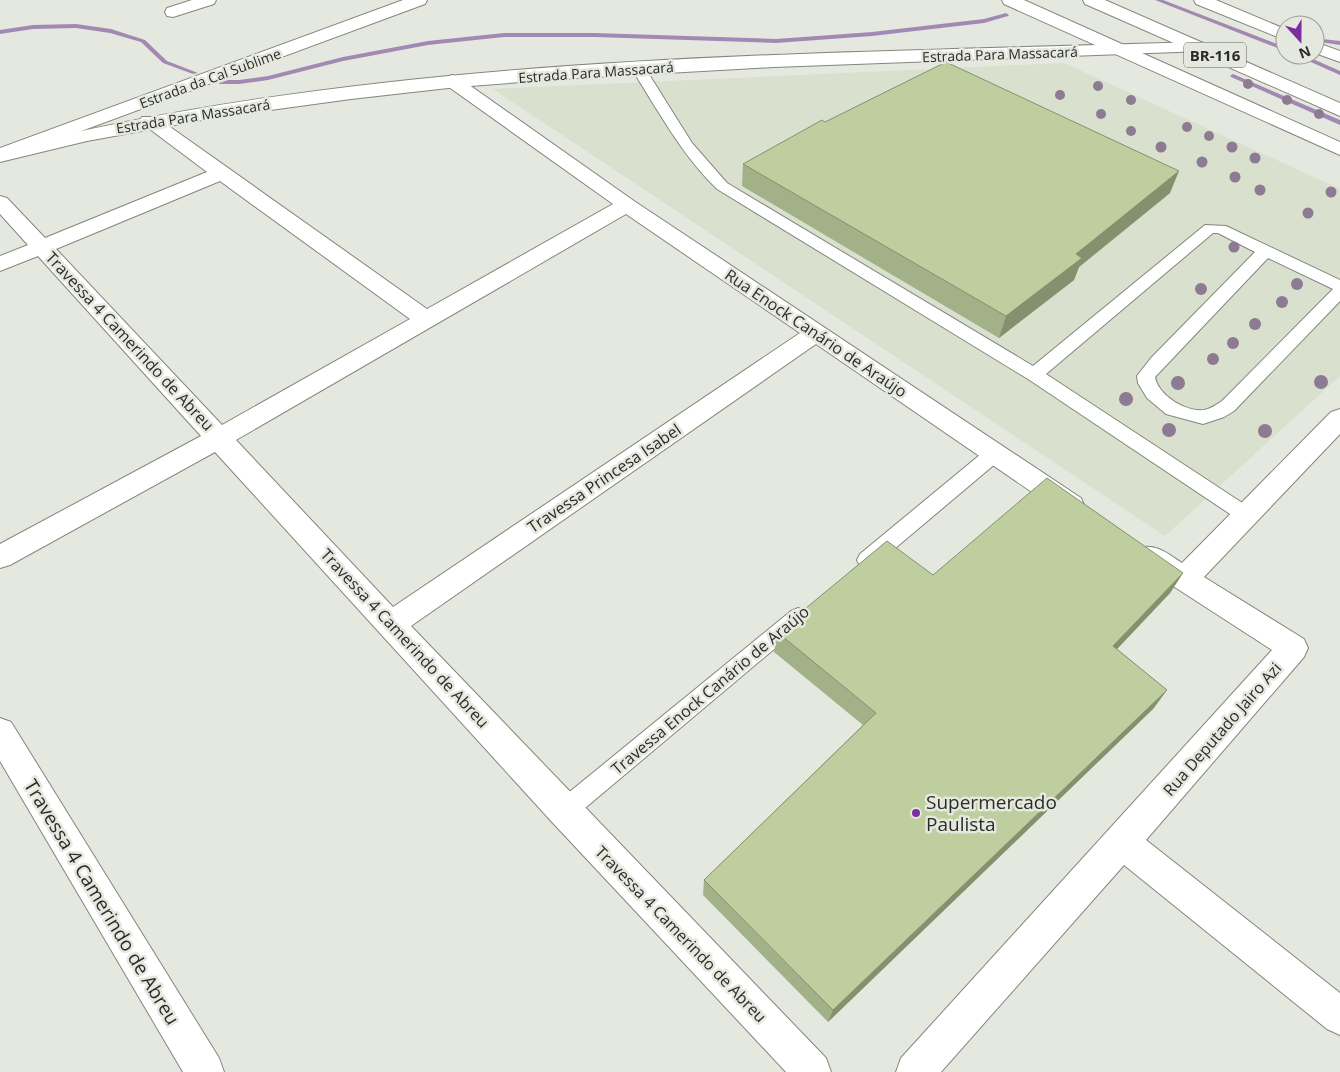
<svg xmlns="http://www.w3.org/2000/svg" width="1340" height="1072" font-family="'Open Sans',sans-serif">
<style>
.built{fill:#d9e0ce}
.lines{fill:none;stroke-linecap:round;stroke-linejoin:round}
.stream{fill:#a289b2;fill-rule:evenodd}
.service-casing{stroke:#83867d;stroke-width:2}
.minor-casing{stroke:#83867d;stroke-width:2}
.secondary-casing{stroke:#83867d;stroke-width:2}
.trunk-casing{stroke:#83867d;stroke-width:2}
.service{fill:#fff;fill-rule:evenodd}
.minor{fill:#fff;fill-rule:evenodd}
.secondary{fill:#fff;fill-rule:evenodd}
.trunk{fill:#fff;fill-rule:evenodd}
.tree{fill:#8c7b93}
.wall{fill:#a3b188}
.shaded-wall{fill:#85906f}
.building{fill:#bece9e;stroke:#85906f}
.poi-dot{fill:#7b2ea0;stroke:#e5e8de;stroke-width:2}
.labels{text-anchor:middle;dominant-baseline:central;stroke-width:5;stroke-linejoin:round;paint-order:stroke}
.far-street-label{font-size:14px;fill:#2b2c28;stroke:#e5e8de}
.shield{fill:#e5e8de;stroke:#63645f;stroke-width:1}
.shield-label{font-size:15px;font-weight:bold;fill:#2b2c28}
.street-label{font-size:16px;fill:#2b2c28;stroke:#e5e8de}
.near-poi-label{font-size:19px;fill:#2b2c28;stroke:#e5e8de;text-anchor:start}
.near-street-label{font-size:19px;fill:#2b2c28;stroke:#e5e8de}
</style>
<rect width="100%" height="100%" fill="#e5e8de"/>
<!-- built -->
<path class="built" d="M1064,63l276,126v187l-175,160 -672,-447z"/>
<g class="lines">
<!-- stream -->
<g class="stream">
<path d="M1155,0h8l122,47v4z"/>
<path d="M1006,13l3,2 -1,1 -24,7 -112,13 -96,7 -181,-6h-91l-76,8 -85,16 -75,19 -29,4h-19l-3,-2 3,-2h19l29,-4 75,-19 85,-16 76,-8h91l181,6 96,-7 112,-13z"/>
<path d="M76,24l35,5 34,11 22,21 31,12 -5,1 -30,-11 -22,-21 -31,-9 -34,-5 -43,1 -33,5v-4l33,-5z"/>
<path d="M1322,39l18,2v4l-20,-3 -1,-1z"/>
<path d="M1295,55h9l36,16v4z"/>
<path d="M1233,74l107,46v5l-109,-48 -1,-1z"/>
</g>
<!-- service casing -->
<g class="service-casing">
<g id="service">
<path d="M638,64l7,4 47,75 35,40 306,183 172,-141 21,1 114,54v21l-106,110 -10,6 -21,7 -37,-10 -19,-16 -9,-15 -1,-7 14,-18 104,-106 -37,-19h-5l-167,141 207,136 3,5 -3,5 -7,3 -7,-3 -211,-141 -311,-190c-36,-35 -59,-79 -86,-121zM1268,258l65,31 -111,112c-6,4 -12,8 -18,9 -19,2 -46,-15 -49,-33z"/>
<path d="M994,447l7,2 2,5 -2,5 -127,107 -7,2 -7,-2 -3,-6 3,-6 127,-105z"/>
<path d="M798,608l7,3 4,6 -4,6 -233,196 -8,3 -8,-3 -4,-8 4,-8 235,-192z"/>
</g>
</g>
<!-- minor casing -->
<g class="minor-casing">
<g id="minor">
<path d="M192,0h24l-2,4 -41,13 -6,-1 -2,-4 2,-4z"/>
<path d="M403,0h24l-2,4 -425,157v-13z"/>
<path d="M1002,0h22l316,142v13l-336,-151z"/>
<path d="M452,75l6,2 176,124 447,297 3,7 -3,7 -10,3 -10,-3 -245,-168 -405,282 415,432 5,14h-45l-234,-250 -337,-370 -205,113 -10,3v-24l201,-108 -163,-180 -38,15v-15l28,-11 -28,-31v-18l7,2 38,40 162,-66 -68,-51 3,-4h14l271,192 186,-105 -167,-119 -3,-4 3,-4zM220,181l190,138 -188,106 -166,-176zM626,214l174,119 -407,274 -157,-167z"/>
<path d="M1340,409v25l-136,143 100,62 4,9 -4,9 -158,183 194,153v42l-13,-6 -203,-164 -183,207h-45l5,-14 371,-408 -133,-86 -4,-8 4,-8c17,-5 29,6 43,15l149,-151z"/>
<path d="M0,718l11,4 208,336 5,14h-41l-183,-311z"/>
</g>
</g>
<!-- secondary casing -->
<g class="secondary-casing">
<g id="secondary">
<path d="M1194,0h22l69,29v11l-89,-36z"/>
<path d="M1198,42l6,1 3,4 -3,4 -430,16 -212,12 -105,8 -106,12 -132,18 -132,24 -87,21v-12c390,-98 799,-95 1198,-108z"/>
<path d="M1315,42l25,9v11l-25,-9z"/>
</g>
</g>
<!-- trunk casing -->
<g class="trunk-casing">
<path id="trunk" d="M1083,0h22l235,103v13l-255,-112z"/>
</g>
<!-- service -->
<use href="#service" class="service"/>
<!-- minor -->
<use href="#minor" class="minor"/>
<!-- secondary -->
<use href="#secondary" class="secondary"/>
<!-- trunk -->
<use href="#trunk" class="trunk"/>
</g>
<!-- trees -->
<g class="tree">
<circle cx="1248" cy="84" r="5"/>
<circle cx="1098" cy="86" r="5"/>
<circle cx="1060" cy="95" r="5"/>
<circle cx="1131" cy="100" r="5"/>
<circle cx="1287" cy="100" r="5"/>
<circle cx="1101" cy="114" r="5"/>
<circle cx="1319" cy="114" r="5"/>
<circle cx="1187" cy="127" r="5"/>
<circle cx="1131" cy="131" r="5"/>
<circle cx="1209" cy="136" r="5"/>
<circle cx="1161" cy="147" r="5.5"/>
<circle cx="1232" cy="147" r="5.5"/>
<circle cx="1255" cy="158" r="5.5"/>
<circle cx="1202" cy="162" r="5.5"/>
<circle cx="1235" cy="177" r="5.5"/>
<circle cx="1260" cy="190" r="5.5"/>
<circle cx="1331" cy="192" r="5.5"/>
<circle cx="1308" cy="213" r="5.5"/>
<circle cx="1234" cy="247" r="5.5"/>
<circle cx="1297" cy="284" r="6"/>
<circle cx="1201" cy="289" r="6"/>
<circle cx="1282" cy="302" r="6"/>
<circle cx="1255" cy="324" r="6"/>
<circle cx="1233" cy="343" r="6"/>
<circle cx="1213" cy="359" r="6"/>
<circle cx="1321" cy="382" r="7"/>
<circle cx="1178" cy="383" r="7"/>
<circle cx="1126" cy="399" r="7"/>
<circle cx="1169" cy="430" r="7"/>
<circle cx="1265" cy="431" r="7"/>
</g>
<!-- wall -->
<g class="wall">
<path d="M825,122l345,71 -91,74 -5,13 -75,58 -257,-152 1,-22z"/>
<path d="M1183,573l-13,20 -53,56 50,41 -14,19 -325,313 -125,-127 1,-15 159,-155 -89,-73 3,-20 156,-57z"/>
</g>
<!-- shaded-wall -->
<g class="shaded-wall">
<path d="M1179,171l-9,22 -91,74 -5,13 -75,58 7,-22 70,-62z"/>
<path d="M1183,573l-13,20 -69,73 12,-20z"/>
<path d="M1167,690l-14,19 -325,313 5,-12z"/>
</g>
<!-- building -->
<g class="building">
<path d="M946,62l233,109 -103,83 6,4 -76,58 -263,-152 79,-44 3,2z"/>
<path d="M1047,478l136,95 -70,73 54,44 -334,320 -129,-130 172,-167 -99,-81 110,-91 46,34z"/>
</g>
<!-- markers -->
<circle class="poi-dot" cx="916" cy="813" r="5"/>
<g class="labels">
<!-- far-street labels -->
<g class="far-street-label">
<text transform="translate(1000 54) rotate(-2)">Estrada Para Massacará</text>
<text transform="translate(596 72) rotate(-4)">Estrada Para Massacará</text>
<text transform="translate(210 78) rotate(-20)">Estrada da Cal Sublime</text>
<text transform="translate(193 116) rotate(-9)">Estrada Para Massacará</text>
</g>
<!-- shield labels -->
<rect class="shield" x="1184" y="42.5" width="62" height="25" rx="4"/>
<g class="shield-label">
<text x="1215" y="55">BR-116</text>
</g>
<!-- street labels -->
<g class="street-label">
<text transform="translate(816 333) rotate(34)">Rua Enock Canário de Araújo</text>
<text transform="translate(130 341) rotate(47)">Travessa 4 Camerindo de Abreu</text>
<text transform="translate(604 478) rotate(-34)">Travessa Princesa Isabel</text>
<text transform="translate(405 638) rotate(47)">Travessa 4 Camerindo de Abreu</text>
<text transform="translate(710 690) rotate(-40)">Travessa Enock Canário de Araújo</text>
<text transform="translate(1222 729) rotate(-49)">Rua Deputado Jairo Azi</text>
<text transform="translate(681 934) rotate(46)">Travessa 4 Camerindo de Abreu</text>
</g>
<!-- near-poi labels -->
<g class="near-poi-label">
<text x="926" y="802">Supermercado<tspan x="926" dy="22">Paulista</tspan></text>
</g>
<!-- near-street labels -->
<g class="near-street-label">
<text transform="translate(102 902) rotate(59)">Travessa 4 Camerindo de Abreu</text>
</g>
</g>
<!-- north arrow -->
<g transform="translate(1300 40) rotate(159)"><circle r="24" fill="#e5e8de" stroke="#9b9d95"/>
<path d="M0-4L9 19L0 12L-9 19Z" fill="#7b2ea0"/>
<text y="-8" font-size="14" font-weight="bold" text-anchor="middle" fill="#2b2c28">N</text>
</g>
</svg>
